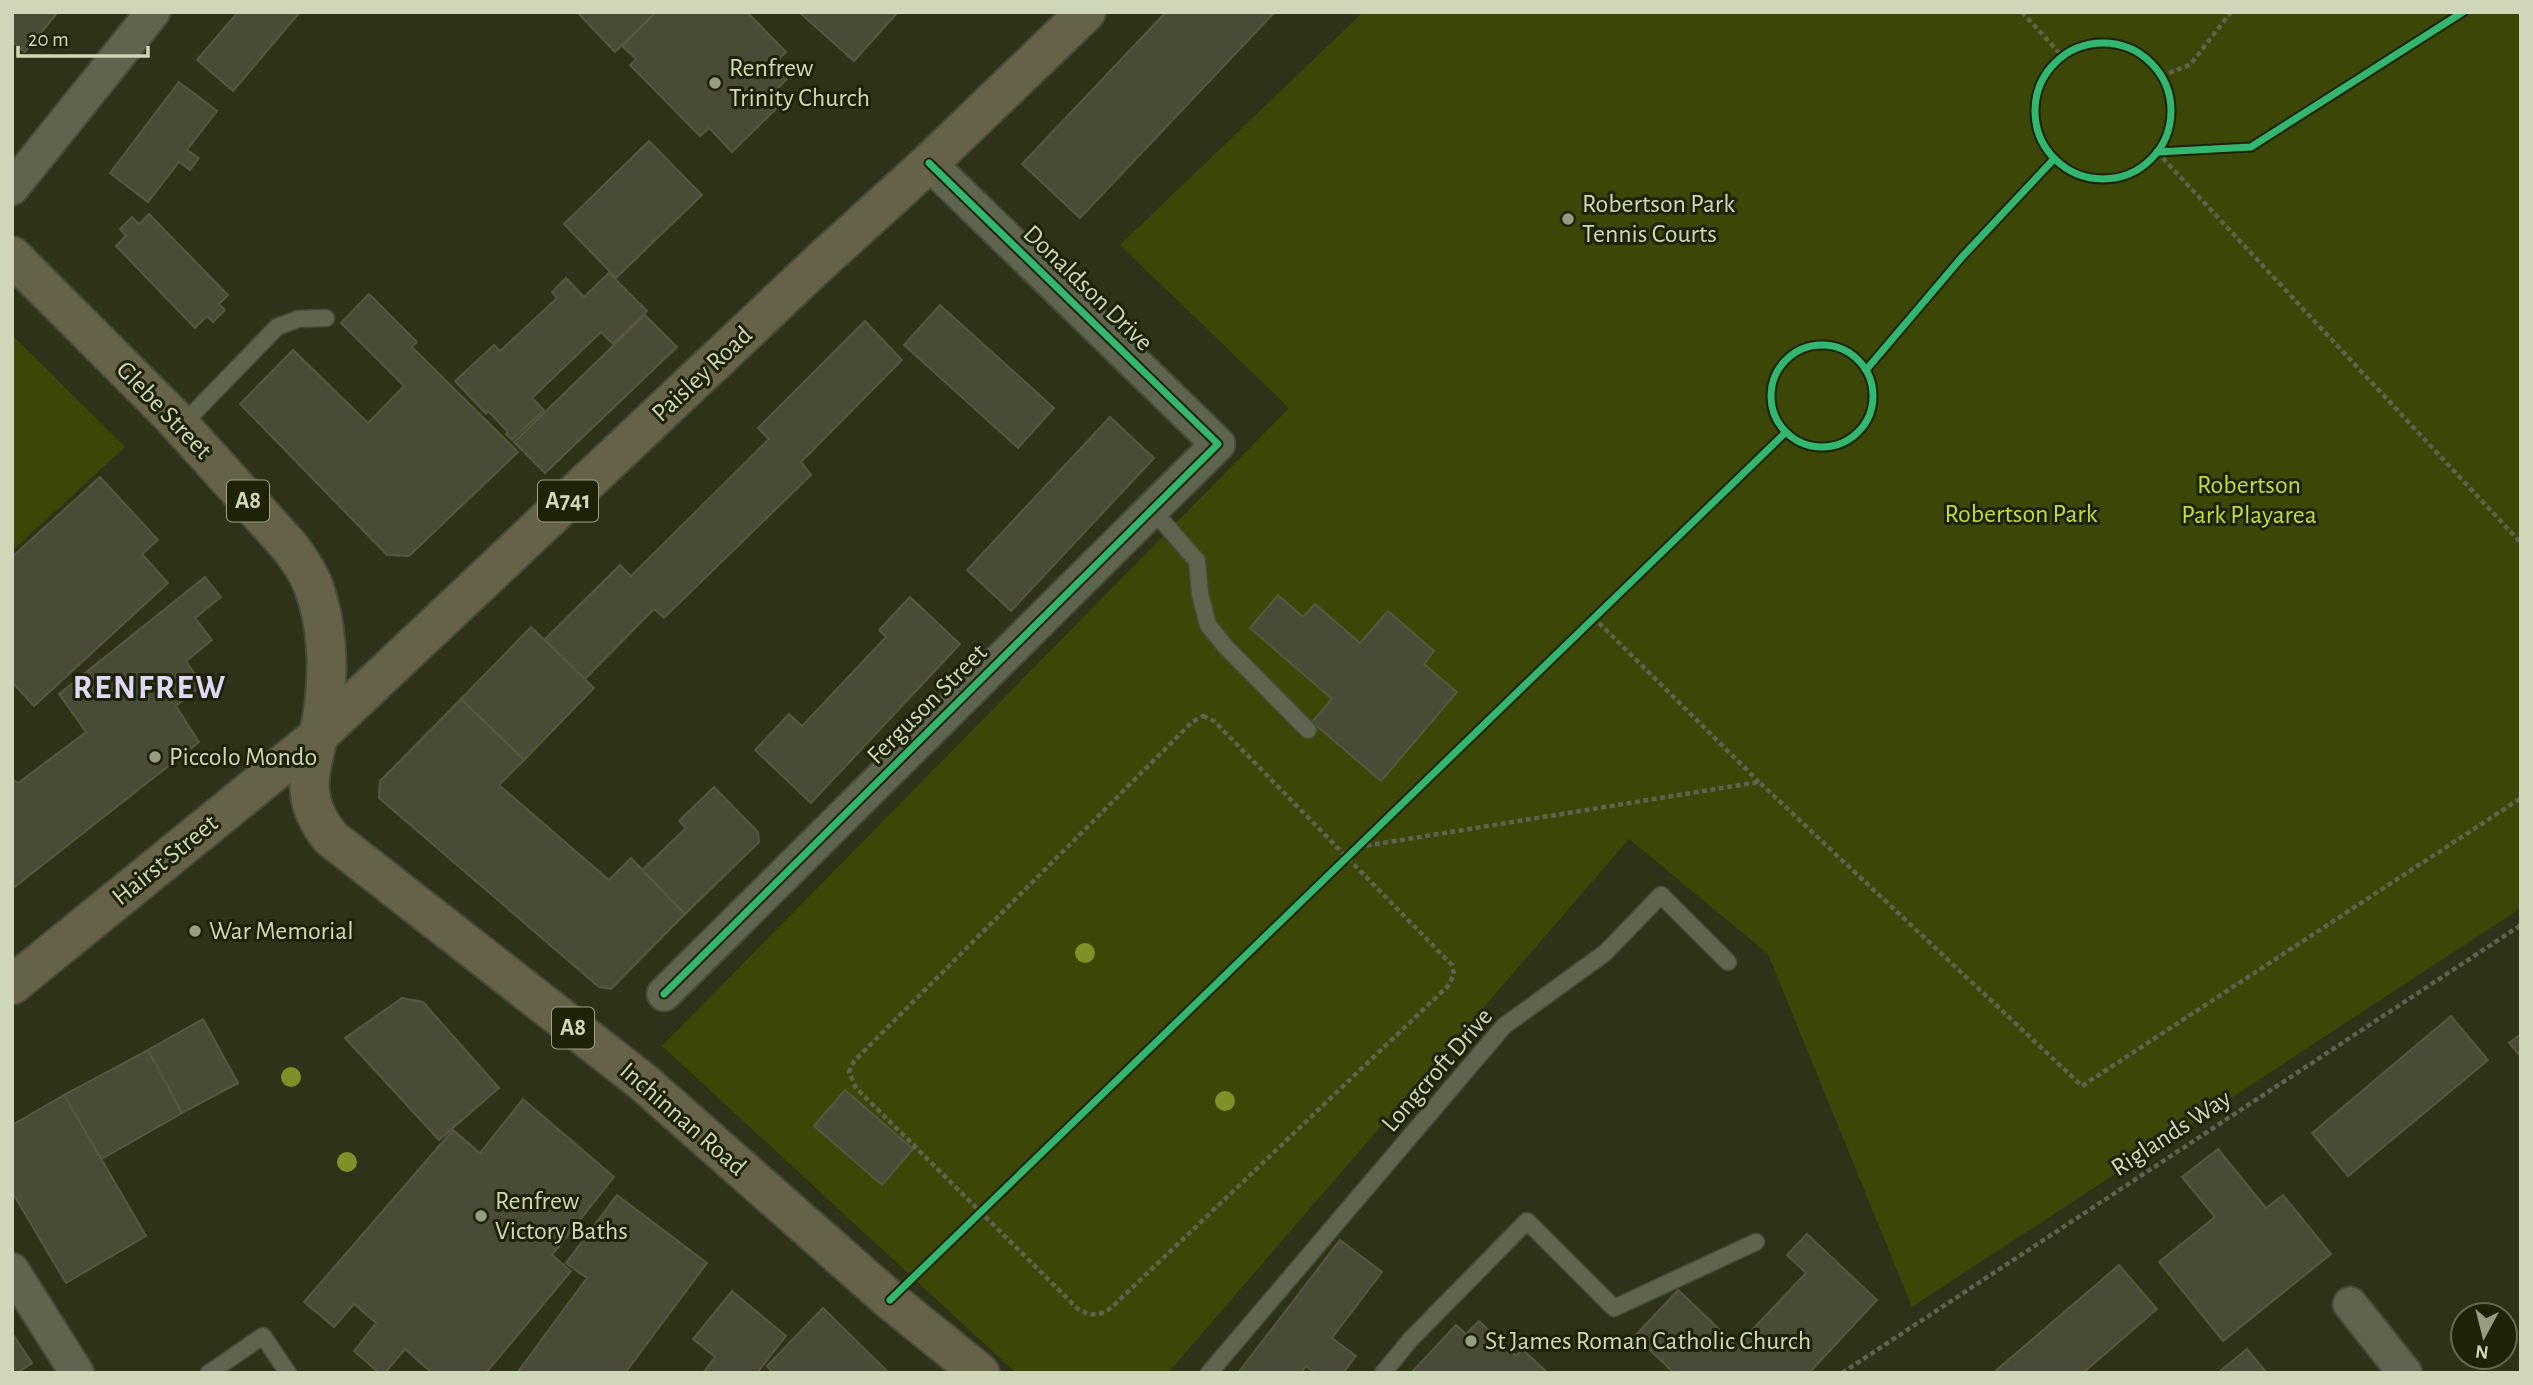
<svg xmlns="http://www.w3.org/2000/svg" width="2533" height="1385" font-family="'Alegreya Sans',sans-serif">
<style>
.green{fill:#3c4606}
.building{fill:#494b36;stroke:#56573e;stroke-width:2}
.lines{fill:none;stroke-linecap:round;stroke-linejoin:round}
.lane-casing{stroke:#464b37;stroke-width:19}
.street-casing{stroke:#464b37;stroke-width:37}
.primary-casing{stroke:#464b37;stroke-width:42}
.path{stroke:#5e624f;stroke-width:4.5;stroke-dasharray:5 3.5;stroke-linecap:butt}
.lane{stroke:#5f644e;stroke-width:16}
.street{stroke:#5f644e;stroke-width:33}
.primary{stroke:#66624a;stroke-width:38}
.cycleway-casing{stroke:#1d2209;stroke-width:11}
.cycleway{stroke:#33b770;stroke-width:7}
.tree{fill:#7e9128}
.poi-dot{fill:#969d80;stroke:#1d2209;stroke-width:2.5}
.labels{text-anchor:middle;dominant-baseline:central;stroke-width:6;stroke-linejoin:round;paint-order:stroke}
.shield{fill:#1d2209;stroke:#9aa184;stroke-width:2}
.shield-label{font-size:24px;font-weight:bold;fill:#cfd7b8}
.poi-label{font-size:26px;fill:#cfd7b8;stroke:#1d2209;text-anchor:start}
.street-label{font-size:26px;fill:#cfd7b8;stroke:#1d2209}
.park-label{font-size:26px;fill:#c1df35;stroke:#1d2209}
.district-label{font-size:33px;font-weight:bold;letter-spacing:2px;fill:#e0d7f4;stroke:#1d2209}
</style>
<rect width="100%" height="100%" fill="#2d3218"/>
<!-- green -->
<g class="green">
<path d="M1363,12h1158v896l-609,399 -144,-353 -139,-115 -461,534h-152l-354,-327 627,-638 -169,-163z"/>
<path d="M12,335l113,112 -113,104z"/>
</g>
<!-- building -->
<g class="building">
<path d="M12,12h46l-33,40 -13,-11z"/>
<path d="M238,12h62l-67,79 -36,-31z"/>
<path d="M577,12h79l-41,40z"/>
<path d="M656,12h91l39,40 -9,9 14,14 -16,16 10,9 -53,52 -23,-24 -9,8 -70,-71 6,-6 -14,-13z"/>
<path d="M799,12h99l-44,49z"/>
<path d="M1166,12h109l-195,206 -58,-54z"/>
<path d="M179,82l38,29 -30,39 12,8 -9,12 -11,-8 -31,40 -38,-29z"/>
<path d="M649,141l53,54 -86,83 -52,-54z"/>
<path d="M149,214l79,81 -9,9 6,6 -12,12 -6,-6 -12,12 -79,-82 10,-10 -6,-7 12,-12 7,7z"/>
<path d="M609,273l38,38 -34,33 -12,-12 -69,66 12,12 -32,30 -6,-6 2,-2 -20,-21 -2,3 -31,-33 39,-36 6,6 57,-53 -5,-6 14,-14 18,19z"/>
<path d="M369,294l48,48 -5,5 106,105 -109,104 -22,-1 -147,-151 53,-54 75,73 36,-37 -63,-63z"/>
<path d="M940,305l114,103 -36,40 -114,-103z"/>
<path d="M645,315l32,32 -132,126 -31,-31z"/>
<path d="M865,321l37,39 -101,102 10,13 -147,143 -10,-9 -69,70 -41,-39 76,-75 11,11 138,-137 -11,-11z"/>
<path d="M1110,417l44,41 -143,153 -44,-41z"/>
<path d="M100,477l58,63 -16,14 26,29 -134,123 -22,-24v-125z"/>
<path d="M205,577l16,20 -26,21 17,22 -26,21 16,24 -26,21 23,36 -187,147v-110l6,4 68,-51 -27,-38z"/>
<path d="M1278,595l25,22 12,-13 45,39 28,-32 46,40 -10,13 33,28 -76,89 -69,-59 20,-23 -82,-71z"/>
<path d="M910,597l50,47 -149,159 -56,-53 34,-36 13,12 84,-89 -7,-7z"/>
<path d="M531,627l63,61 -70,72 -63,-61z"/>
<path d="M461,699l63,61 -25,25 110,95 22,-22 54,56 -74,75 -12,-2 -220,-189 1,-17z"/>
<path d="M714,787l44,45 1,10 -74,72 -43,-44 44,-42 -7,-7z"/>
<path d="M402,998l21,4 76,86 -60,52 -94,-102z"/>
<path d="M2451,1016l37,44 -140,116 -36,-43z"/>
<path d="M203,1019l35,64 -56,30 -34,-63z"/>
<path d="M2521,1034v23l-12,-14z"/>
<path d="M148,1050l34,63 -82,47 -36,-65z"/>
<path d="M845,1090l68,59 -31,36 -68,-59z"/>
<path d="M64,1095l82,141 -80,47 -54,-91v-67z"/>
<path d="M523,1099l91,78 -62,78 19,16 -85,102h-54l-27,-24 -20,24h-6l-25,-22 22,-28 -22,-19 -20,23 -30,-25 149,-172 27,23z"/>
<path d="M2218,1149l48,59 17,-13 48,59 -108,87 -64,-79 56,-45 -33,-40z"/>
<path d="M617,1195l90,68 -82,110h-108l70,-95 -21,-15z"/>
<path d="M1807,1234l70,66 -68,73h-135l-39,-37 43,-46 59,56 69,-73 -19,-18z"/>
<path d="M1340,1240l42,32 -50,66 24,18 -13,17h-28l-9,-7 -5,7h-63z"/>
<path d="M2119,1265l38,44 -74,64h-90z"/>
<path d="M732,1291l54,45 -29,37h-54l12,-16 -22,-18z"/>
<path d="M823,1308l66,65h-116l-6,-7z"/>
<path d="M1479,1321l37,35 6,-7 26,24h-137l45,-48 10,9z"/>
<path d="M12,1333l20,30 -15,10h-5z"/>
<path d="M2247,1349l20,24h-49z"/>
</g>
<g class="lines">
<!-- lane casing -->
<g class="lane-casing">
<g id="lane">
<path d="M181,426l96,-99 21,-8 28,-1"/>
<path d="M1152,509l45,52 3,33 8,31 17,21 83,84"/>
<path d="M209,1373l54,-37 25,37"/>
<path d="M1209,1373l295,-347 101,-73 56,-58 67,67"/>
<path d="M1383,1373l28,-34 116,-118 87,87 142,-66"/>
</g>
</g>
<!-- street casing -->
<g class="street-casing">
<g id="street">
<path d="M12,188l141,-176"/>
<path d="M664,994l554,-550 -289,-281"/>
<path d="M12,1270l65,103"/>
<path d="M2350,1304l55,69"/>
</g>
</g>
<!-- primary casing -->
<g class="primary-casing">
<g id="primary">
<path d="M12,256l158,158 119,132c10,13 20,27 25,42 13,36 15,79 10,117 -6,54 -33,85 7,133l312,244 247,218 90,73"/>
<path d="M12,985l306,-249 499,-471 112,-102 157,-151"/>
</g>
</g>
<!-- path -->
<g class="path">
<path d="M2022,12l40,44"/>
<path d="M2161,76l29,-11 41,-53"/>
<path d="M2157,152l364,391"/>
<path d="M1593,617l166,165"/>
<path d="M1203,716l11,5 238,244 2,9 -5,11 -335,320c-12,11 -22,12 -36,4l-222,-221 -7,-16 5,-11 338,-339z"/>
<path d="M1358,847l401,-65 323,304 439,-288"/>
<path d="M1842,1373l679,-448"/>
</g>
<!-- lane -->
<use href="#lane" class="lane"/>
<!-- street -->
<use href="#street" class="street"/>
<!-- primary -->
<use href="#primary" class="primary"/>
<!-- cycleway casing -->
<g class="cycleway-casing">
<g id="cycleway">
<circle cx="2103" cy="111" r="68"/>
<path d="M2157,152l94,-5 212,-135"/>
<circle cx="1822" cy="396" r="51"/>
<path d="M1866,370l96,-113 92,-98"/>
<path d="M664,994l554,-550 -289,-281"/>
<path d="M890,1300l896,-868"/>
</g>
</g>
<!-- cycleway -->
<use href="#cycleway" class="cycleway"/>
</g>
<!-- trees -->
<g class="tree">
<circle cx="1085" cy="953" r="10"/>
<circle cx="291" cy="1077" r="10"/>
<circle cx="1225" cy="1101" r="10"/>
<circle cx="347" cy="1162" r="10"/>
</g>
<!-- markers -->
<g class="poi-dot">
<circle cx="715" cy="83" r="7"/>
<circle cx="1568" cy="219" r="7"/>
<circle cx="155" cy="757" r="7"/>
<circle cx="195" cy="931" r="7"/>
<circle cx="481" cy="1216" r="7"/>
<circle cx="1471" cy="1341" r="7"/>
</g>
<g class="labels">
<!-- shield labels -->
<g class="shield">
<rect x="227" y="480.5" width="42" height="41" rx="5"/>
<rect x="538" y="480.5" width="60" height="41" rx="5"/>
<rect x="552" y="1007.5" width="42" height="41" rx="5"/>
</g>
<g class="shield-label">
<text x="248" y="501">A8</text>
<text x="568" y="501">A741</text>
<text x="573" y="1028">A8</text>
</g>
<!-- poi labels -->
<g class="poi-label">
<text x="729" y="68">Renfrew<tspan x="729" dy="30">Trinity Church</tspan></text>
<text x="1582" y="204">Robertson Park<tspan x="1582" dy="30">Tennis Courts</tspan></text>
<text x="169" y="757">Piccolo Mondo</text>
<text x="209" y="931">War Memorial</text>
<text x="495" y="1201">Renfrew<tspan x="495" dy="30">Victory Baths</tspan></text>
<text x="1485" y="1341">St James Roman Catholic Church</text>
</g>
<!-- street labels -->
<g class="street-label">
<text transform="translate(1088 288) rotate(44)">Donaldson Drive</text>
<text transform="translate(702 374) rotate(-43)">Paisley Road</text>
<text transform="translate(164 410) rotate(46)">Glebe Street</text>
<text transform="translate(927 704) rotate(-45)">Ferguson Street</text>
<text transform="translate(165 860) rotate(-39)">Hairst Street</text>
<text transform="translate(1437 1070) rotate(-49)">Longcroft Drive</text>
<text transform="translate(683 1119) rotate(41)">Inchinnan Road</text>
<text transform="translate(2171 1133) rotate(-33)">Riglands Way</text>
</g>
<!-- park labels -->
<g class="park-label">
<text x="2249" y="485">Robertson<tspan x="2249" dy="30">Park Playarea</tspan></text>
<text x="2021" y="514">Robertson Park</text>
</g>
<!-- district labels -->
<g class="district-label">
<text x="150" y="688">RENFREW</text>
</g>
</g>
<!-- border -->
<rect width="2533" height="1385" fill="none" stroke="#cfd7b8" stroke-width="28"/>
<!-- north arrow -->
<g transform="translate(2484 1336) rotate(187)"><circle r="33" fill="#1d2209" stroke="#646a4f" stroke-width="2"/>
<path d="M0-5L12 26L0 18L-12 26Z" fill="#969d80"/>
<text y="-10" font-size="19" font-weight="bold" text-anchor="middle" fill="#cfd7b8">N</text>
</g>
<!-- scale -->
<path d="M18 46v10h130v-10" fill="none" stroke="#cfd7b8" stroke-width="3.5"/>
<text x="28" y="46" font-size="21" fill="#cfd7b8" stroke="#1d2209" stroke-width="5" paint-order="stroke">20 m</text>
</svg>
